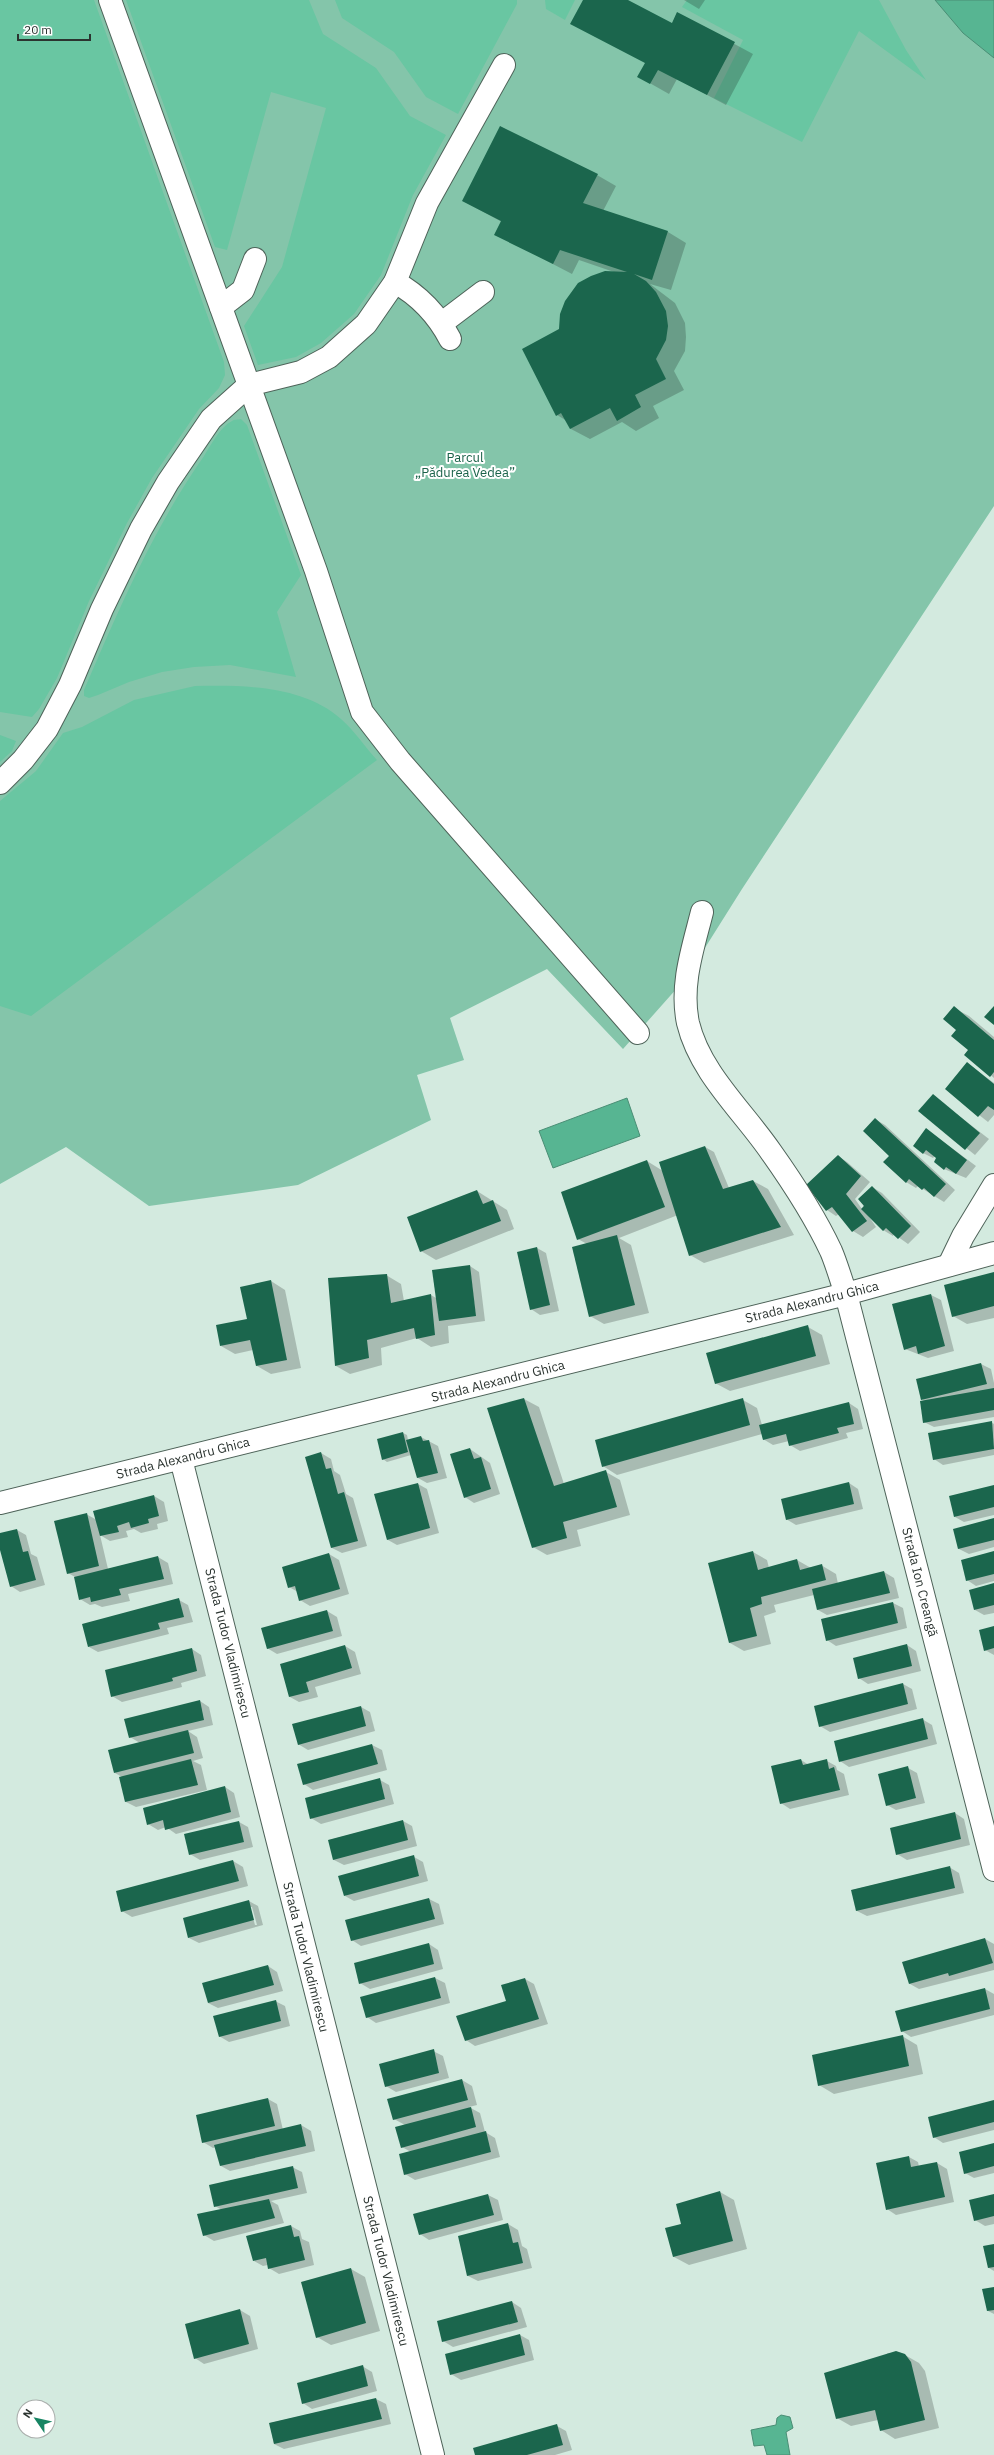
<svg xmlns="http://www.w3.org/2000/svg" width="994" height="2455" font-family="'IBM Plex Sans',sans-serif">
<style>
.green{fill:#84c5aa}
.forest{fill:#69c6a2}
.water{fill:#57b592;stroke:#4a8e75}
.shadow{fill:#0003;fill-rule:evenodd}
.building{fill:#1b664d}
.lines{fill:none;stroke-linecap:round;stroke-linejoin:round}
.minor-casing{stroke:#4e6359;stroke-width:24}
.minor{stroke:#fff;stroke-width:22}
.labels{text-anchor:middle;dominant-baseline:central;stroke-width:4;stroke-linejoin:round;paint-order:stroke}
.park-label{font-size:13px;fill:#1b634a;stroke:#fff}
.street-label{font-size:13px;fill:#2b3430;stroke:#fff}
</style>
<rect width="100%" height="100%" fill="#d3eadf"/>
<!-- green -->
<path class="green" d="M0,0h994v506l-252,383 -56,89 -63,71 -76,-80 -97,49 14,42 -47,15 14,45 -133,65 -149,21 -83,-59 -66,37z"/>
<!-- forest -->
<g class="forest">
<path d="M0,0h94l130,362 1,13 -6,13 -20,21 -47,69 -25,45 -38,78 -32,77 -18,31 -7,8 -32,-5z"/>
<path d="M126,0h183l14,34 53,34 34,48 36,19 -33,60 -32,80 -27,39 -33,29 -25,14 -38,8 -14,-39 38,-59 44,-159 -55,-16 -44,158 -12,-3z"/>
<path d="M335,0h182v4l-59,110 -32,-17 -32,-45 -52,-34z"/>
<path d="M545,0h30l-10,20 -19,-11z"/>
<path d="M687,0h192l27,50 20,30 -67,-49 -57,111 -88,-44 29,-58 -61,-33z"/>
<path d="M241,419l6,6 54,150 -24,37 19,65 -66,-12 -36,2 -32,5 -33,10 -31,13 -9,3 -5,-2v-6c35,-81 69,-161 120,-234 7,-11 16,-29 28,-35 2,-2 6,-1 9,-2z"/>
<path d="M195,686c47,-1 108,-1 146,33 13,11 24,28 36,41l-346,256 -31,-10v-205l36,-30 27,-38 19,-6 52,-27z"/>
<path d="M0,735l16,6 -4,10 -12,11z"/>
</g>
<!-- water -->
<g class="water">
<path d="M935,0h59v58l-31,-25z"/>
<path d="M627,1098l13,38 -87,32 -14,-37z"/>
<path d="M781,2415l9,2 3,11 -7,4 4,23h-23l-3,-10 -10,1 -3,-16 25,-5 1,-7z"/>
</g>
<!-- shadow -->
<g class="shadow">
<path d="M584,0h42l46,24 5,-11 76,41 -27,51 -49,-26 -8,15 -30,-17 7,-14z"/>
<path d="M684,0h21l-6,9z"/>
<path d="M597,175l19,11 -13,25 65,21 18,11 -15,47 -21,-6 25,19 10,20 1,14 -1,14 -11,20 10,19 -31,16 6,12 -23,13 -14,-9 -32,17 -19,-10 -4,-8 -10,-6 3,-86 54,-57 -35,-12 -7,14 -77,-40 7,-12 -39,-21z"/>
<path d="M954,1008l15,8 25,21v41l-29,-24 4,-4 -12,-20z"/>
<path d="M967,1063l27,20v32l-6,7 -42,-33z"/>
<path d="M933,1096l56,43 -14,16 -55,-44z"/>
<path d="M875,1119l10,6 70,65 -11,12 -26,-16 -2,2 -10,-6 -15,-26z"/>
<path d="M926,1129l50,37 -10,12 -22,-9 -9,-13 -2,2 -10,-5z"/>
<path d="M705,1147l9,5 15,36 24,-7 15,8 26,46 -90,28 -14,-8 -12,-40 -59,23 12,7 18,68 -45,11 -14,-8 -3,-72 -9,-5 69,-78 16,10z"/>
<path d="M838,1156l9,6 23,20 -15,17 7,10 10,-22 10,6 38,39 -12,12 -14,-10 -1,2 -10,-6 -15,-15 8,12 -13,10 -10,-6 -14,-17 -3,2 -9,-6z"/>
<path d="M477,1191l30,19 7,19 -78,31 -15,-9 -13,-33z"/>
<path d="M537,1248l9,5 13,58 -19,4 -9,-6z"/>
<path d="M470,1266l9,6 6,49 -37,5 1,17 -18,4 -14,-9 -36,10 1,17 -32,9 -14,-8 50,-91 15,9 3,17 27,-6 5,3z"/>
<path d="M994,1273v45l-27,6 -14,-8z"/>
<path d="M271,1281l14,9 16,78 -30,6 -14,-8 -4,-16 -18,4 -14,-8 27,-27z"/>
<path d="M931,1295l10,5 13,51 -26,7 -23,-9 -12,-44z"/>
<path d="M808,1327l14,8 8,29 -100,27 -15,-8z"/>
<path d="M981,1364l10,5 3,14v34l-60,10 -10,-5 1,-21 -3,-1z"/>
<path d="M524,1399l15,8 25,77 42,-12 14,8 10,35 -53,15 4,16 -34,9 -14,-8z"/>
<path d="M743,1400l14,8 5,17 87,-22 9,6 5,20 -17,4 2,5 -48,13 -10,-6 -1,-4 -16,4 -10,-6 -1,-5 -145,41 -14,-9z"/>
<path d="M991,1422l3,2v31l-51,10 -9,-6z"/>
<path d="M403,1433l4,2 1,5 13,-3 17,9 9,32 -20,5 -9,-5 -7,-23 -24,7 -4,-3z"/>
<path d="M470,1449l20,14 10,31 -26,9 -9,-6z"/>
<path d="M321,1453l10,6 3,12 6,4 6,19 7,4 14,48 -25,7 -10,-5 -26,-90z"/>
<path d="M849,1483l9,6 5,20 -67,16 -10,-6z"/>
<path d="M418,1484l9,5 12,44 -42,12 -9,-5z"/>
<path d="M994,1486v29l-30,7 -9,-5z"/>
<path d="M154,1496l10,6 4,19 -11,3 1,5 -17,4 -7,-4 -8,2 2,6 -18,4 -10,-6 8,34 50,-12 10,6 5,21 -45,10 2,7 -28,6 -7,-3 -5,1 -10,-6 -5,-22 -7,-4 18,-59 11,6z"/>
<path d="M994,1519v28l-25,7 -10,-5 -5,-19z"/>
<path d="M17,1530l9,5 5,19 6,3 8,28 -25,7 -9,-6 -11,-40v-12z"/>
<path d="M753,1552l14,8 2,8 28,-8 14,8 10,-3 15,9 2,10 46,-12 10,6 5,20 -72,17 -9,-5 -4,-15 -40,10 2,7 -12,4 7,28 -27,7 -14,-8z"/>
<path d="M994,1552v29l-18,5 -9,-6z"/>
<path d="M329,1554l10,6 10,34 -39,12 -10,-6 -2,-8 -9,-5z"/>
<path d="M994,1584v29l-10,2 -9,-5z"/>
<path d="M179,1600l9,5 5,17 -26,6 2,6 -71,18 -9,-5z"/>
<path d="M893,1603l10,5 4,20 -71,18 -9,-6z"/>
<path d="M327,1611l10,6 5,19 -65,18 -10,-6z"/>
<path d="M994,1627v28l-9,-5z"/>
<path d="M907,1645l9,6 5,20 -53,13 -9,-6z"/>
<path d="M345,1646l10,6 6,22 -46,13 3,10 -19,5 -9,-5 -9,-32z"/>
<path d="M192,1649l9,6 5,21 -25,7 1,4 -60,15 -10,-6z"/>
<path d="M903,1684l9,5 5,20 -87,23 -10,-6z"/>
<path d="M200,1701l9,6 4,18 -25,6 9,6 6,21 -10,3 8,4 6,25 -71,17 -10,-5 -4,-25 -7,-4 25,-30 -10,-6z"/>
<path d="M361,1707l9,5 5,19 -67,19 -10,-6z"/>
<path d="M922,1719l10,6 5,19 -88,23 -9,-6z"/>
<path d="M372,1745l10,5 5,20 -74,20 -9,-6 -6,-19z"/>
<path d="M801,1760l8,5 18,-4 9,5 1,4 7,4 5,21 -59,14 -9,-6z"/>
<path d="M908,1768l9,5 8,30 -29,7 -9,-5z"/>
<path d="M380,1780l9,5 5,19 -73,20 -10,-6z"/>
<path d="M225,1787l9,6 6,24 -64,17 -10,-7 -8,3 -10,-6z"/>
<path d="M955,1813l9,6 6,26 -63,15 -10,-6z"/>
<path d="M403,1821l9,5 5,20 -73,19 -10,-5 -5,-20z"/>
<path d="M239,1822l9,5 5,20 -53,13 -10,-6z"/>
<path d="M414,1857l9,5 5,19 -74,20 -9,-5z"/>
<path d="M233,1861l10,6 5,19 -116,31 -10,-6z"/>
<path d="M949,1867l10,6 5,20 -97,23 -10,-5 -5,-21z"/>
<path d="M429,1899l10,5 5,20 -83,22 -9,-6 -5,-20z"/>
<path d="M249,1901l9,5 5,19 -64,18 -10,-5zM250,1907h2l5,18h-2z"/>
<path d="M985,1939l9,5v26l-75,19 -9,-5 -6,-21z"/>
<path d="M429,1944l9,6 5,19 -73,20 -10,-6z"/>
<path d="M268,1966l9,6 6,19 -65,17 -10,-5z"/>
<path d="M435,1978l10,5 5,20 -74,20 -9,-6z"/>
<path d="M525,1979l9,5 14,40 -73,22 -9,-6 42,-39z"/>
<path d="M985,1989l9,5v21l-83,22 -9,-6z"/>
<path d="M275,2001l10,5 5,20 -61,16 -10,-6z"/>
<path d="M902,2036l15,9 6,29 -89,20 -15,-9z"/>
<path d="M433,2051l10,5 6,22 -53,14 -10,-6z"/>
<path d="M462,2080l10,6 5,19 -8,2 11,6 5,19 10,6 5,19 -85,23 -10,-6 6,-22 -9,-5 3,-22 -11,-6z"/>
<path d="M268,2099l9,5 6,26 18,-5 10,6 4,20 -85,20 -9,-5 -5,-19 -3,1 -10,-6z"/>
<path d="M994,2101v29l-51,13 -9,-6z"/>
<path d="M994,2144v29l-20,5 -9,-5z"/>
<path d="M909,2157l9,5 1,5 18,-4 10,6 7,33 -58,13 -9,-6z"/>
<path d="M292,2167l10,5 5,21 -36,8 7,4 6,18 -70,18 -10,-6 18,-25 -7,-4z"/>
<path d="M720,2192l14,8 13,49 -58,16 -15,-8 -7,-28 15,-5z"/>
<path d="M488,2195l10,5 5,20 -74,20 -9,-6z"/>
<path d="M994,2195v29l-9,2 -10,-6z"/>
<path d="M508,2224l10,6 4,16 5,3 5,19 -54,13 -10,-5 -9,-39z"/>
<path d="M291,2226l9,5 2,8 7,3 5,23 -35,9 -10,-6 -1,-3 -5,1 -9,-5z"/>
<path d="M994,2245v26l-5,-3z"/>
<path d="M351,2269l14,8 15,54 -49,14 -14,-8z"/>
<path d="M994,2288v26l-6,-3z"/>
<path d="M512,2302l9,6 6,19 -74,20 -10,-6z"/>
<path d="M240,2310l10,6 8,33 -54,15 -9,-6z"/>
<path d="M520,2335l9,5 5,20 -73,20 -10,-6z"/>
<path d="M888,2353l17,2 14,8 6,8 14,57 -44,11 -14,-9 -3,-10 -27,6 -14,-8 44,-59z"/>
<path d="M362,2366l10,6 5,19 -65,18 -9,-6z"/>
<path d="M376,2399l10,5 5,20 -107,25 -10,-5 -4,-21z"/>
<path d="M557,2426l9,5 6,19 -17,5h-79z"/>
</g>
<!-- building -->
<g class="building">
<path d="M583,0h45l44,23 5,-11 58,30 -28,53 -49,-25 -8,14 -13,-7 8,-14 -75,-39z"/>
<path d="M500,126l98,48 -15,29 85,28 -16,49 -18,-6 12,7 10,11 10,19 2,15 -2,14 -10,19 10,20 -31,16 6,12 -24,14 -7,-13 -40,21 -9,-16 -5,3 -34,-67 37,-20 1,-15 5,-13 13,-18 13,-7 14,-5 22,1 -67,-22 -7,14 -59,-29 7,-14 -39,-20z"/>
<path d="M954,1006l40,34v32l-4,5 -26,-22 4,-5 -17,-14 5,-6 -13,-11z"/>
<path d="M994,1006v19l-10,-8z"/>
<path d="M967,1062l27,22v26l-6,-4 -10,11 -33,-28z"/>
<path d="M933,1094l47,39 -15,17 -47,-39z"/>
<path d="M875,1118l71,66 -12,13 -10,-9 -2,2 -13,-11 -3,4 -23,-21 6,-6 -26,-25z"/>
<path d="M926,1128l41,32 -11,14 -10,-7 -2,3 -10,-8 2,-4 -10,-8 -3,4 -10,-8z"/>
<path d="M705,1146l18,43 30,-9 28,47 -92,29 -30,-94z"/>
<path d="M838,1155l23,21 -15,18 21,27 -15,11 -20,-25 -6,4 -20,-26z"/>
<path d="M647,1160l18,47 -88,33 -16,-48z"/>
<path d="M872,1186l39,40 -13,13 -12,-11 -3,3 -22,-22 3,-3 -6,-7z"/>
<path d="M477,1190l6,14 10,-4 8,21 -81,31 -13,-35z"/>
<path d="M617,1235l18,70 -46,12 -17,-70z"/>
<path d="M537,1247l13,58 -20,5 -13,-58z"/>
<path d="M470,1265l6,51 -37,5 -7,-51z"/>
<path d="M994,1272v34l-42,11 -8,-32z"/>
<path d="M387,1274l4,29 40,-9 4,41 -19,4 -2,-11 -47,12 2,18 -34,8 -7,-88z"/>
<path d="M271,1280l16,80 -31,6 -6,-26 -30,6 -4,-21 31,-6 -7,-32z"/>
<path d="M931,1294l14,52 -27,8 -2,-8 -12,4 -12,-46z"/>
<path d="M808,1325l8,31 -101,28 -9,-31z"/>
<path d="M981,1363l6,21 -66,16 -5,-21z"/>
<path d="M994,1388v22l-71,13 -3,-22z"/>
<path d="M524,1398l30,88 52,-16 11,37 -54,15 4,16 -35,10 -45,-140z"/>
<path d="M743,1398l7,27 -148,42 -7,-27z"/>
<path d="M849,1402l5,22 -17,4 2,5 -50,13 -3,-12 -23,6 -4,-15z"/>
<path d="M992,1421l2,28 -61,11 -5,-27z"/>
<path d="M403,1432l5,20 -26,8 -5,-21z"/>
<path d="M421,1436l2,5 6,-1 9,33 -21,5 -11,-38z"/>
<path d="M470,1448l4,11 7,-2 10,32 -27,9 -14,-44z"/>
<path d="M321,1452l5,17 5,-1 7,26 6,-2 14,49 -27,7 -26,-91z"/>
<path d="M849,1482l5,22 -68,16 -5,-21z"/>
<path d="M418,1483l12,45 -43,12 -13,-46z"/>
<path d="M994,1485v22l-40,10 -5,-21z"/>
<path d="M154,1495l5,21 -11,3 1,4 -18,5 -2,-6 -12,4 2,6 -19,4 -7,-25z"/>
<path d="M87,1513l12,53 -32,8 -13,-53z"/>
<path d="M994,1518v22l-36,9 -5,-20z"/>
<path d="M17,1529l6,23 5,-1 8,29 -26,7 -10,-37v-17z"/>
<path d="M753,1551l5,19 39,-11 3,11 22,-6 4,16 -65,17 1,7 -12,4 7,28 -28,7 -21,-80z"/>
<path d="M994,1551v23l-28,7 -5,-21z"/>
<path d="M329,1553l11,36 -41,12 -4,-15 -7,2 -6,-21z"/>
<path d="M158,1556l6,23 -45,10 2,6 -30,7 -1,-5 -11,3 -5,-23z"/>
<path d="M884,1571l6,22 -73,17 -5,-21z"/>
<path d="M994,1583v22l-20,5 -5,-20z"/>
<path d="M179,1598l5,19 -26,6 2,6 -72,18 -6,-23z"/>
<path d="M893,1602l5,21 -72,18 -5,-22z"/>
<path d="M327,1610l6,21 -66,18 -6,-21z"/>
<path d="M994,1626v22l-10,3 -5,-21z"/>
<path d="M907,1644l5,22 -54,13 -5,-21z"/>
<path d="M345,1645l7,23 -46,14 3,10 -20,5 -9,-33z"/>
<path d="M192,1648l5,23 -25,7 1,3 -62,16 -6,-27z"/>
<path d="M903,1683l5,21 -89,23 -5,-21z"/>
<path d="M200,1700l4,20 -75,18 -5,-19z"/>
<path d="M361,1706l5,20 -68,19 -6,-21z"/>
<path d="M923,1718l5,21 -89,23 -5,-21z"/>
<path d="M188,1730l6,23 -80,20 -6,-23z"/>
<path d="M372,1744l6,20 -75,21 -6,-21z"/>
<path d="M191,1759l7,26 -73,17 -6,-25z"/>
<path d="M801,1759l2,6 24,-6 2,10 5,-2 6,23 -60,14 -9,-38z"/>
<path d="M908,1766l8,32 -30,8 -8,-32z"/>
<path d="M380,1778l5,21 -75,20 -5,-21z"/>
<path d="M225,1786l6,26 -66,18 -2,-10 -16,5 -4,-17z"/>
<path d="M955,1812l6,27 -65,16 -6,-27z"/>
<path d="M403,1820l5,20 -75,20 -5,-20z"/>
<path d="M239,1821l5,21 -55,13 -5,-21z"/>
<path d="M414,1855l5,21 -75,20 -6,-20z"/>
<path d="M233,1860l6,21 -118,31 -5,-21z"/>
<path d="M950,1866l5,22 -99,23 -5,-21z"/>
<path d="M429,1898l6,21 -84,22 -6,-21z"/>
<path d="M249,1900l5,20 -66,18 -5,-20z"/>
<path d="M985,1938l8,25 -44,13 -1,-3 -39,11 -7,-22z"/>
<path d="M429,1943l5,21 -75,20 -5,-21z"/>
<path d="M268,1965l6,20 -66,18 -6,-20z"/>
<path d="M435,1977l6,21 -75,20 -6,-21z"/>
<path d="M525,1978l14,41 -74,22 -9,-25 50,-15 -5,-16z"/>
<path d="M985,1988l5,21 -89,23 -6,-21z"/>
<path d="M276,2000l5,21 -62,16 -6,-21z"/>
<path d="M903,2035l6,31 -91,20 -6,-31z"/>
<path d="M434,2049l5,24 -54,14 -6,-23z"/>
<path d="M462,2079l6,21 -75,20 -6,-21z"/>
<path d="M268,2098l7,28 -73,17 -6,-28z"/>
<path d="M994,2100v22l-61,16 -5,-21z"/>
<path d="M471,2107l5,20 -75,21 -6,-21z"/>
<path d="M301,2124l5,22 -86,20 -6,-21z"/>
<path d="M486,2131l5,21 -87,23 -5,-21z"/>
<path d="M994,2143v23l-30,8 -5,-22z"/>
<path d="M909,2156l2,11 26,-5 8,35 -59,13 -10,-47z"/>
<path d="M293,2166l5,22 -84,19 -5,-22z"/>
<path d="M720,2191l13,50 -60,16 -8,-29 16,-4 -5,-20z"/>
<path d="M488,2194l6,21 -75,20 -6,-21z"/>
<path d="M994,2194v22l-20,5 -5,-21z"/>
<path d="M269,2199l6,19 -72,18 -6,-22z"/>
<path d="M508,2223l5,20 5,-1 5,21 -56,13 -9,-40z"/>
<path d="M291,2225l3,12 5,-1 6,24 -37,9 -2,-11 -13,3 -7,-25z"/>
<path d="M994,2244v23l-6,1 -5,-22z"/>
<path d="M351,2268l15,55 -50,15 -15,-56z"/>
<path d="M994,2287v23l-7,1 -5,-22z"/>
<path d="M512,2301l6,21 -76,20 -5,-21z"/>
<path d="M240,2309l9,35 -55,15 -9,-35z"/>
<path d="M520,2334l5,21 -75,20 -5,-21z"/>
<path d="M896,2351l9,3 6,8 14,58 -45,11 -5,-21 -39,9 -12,-46z"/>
<path d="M363,2365l5,21 -66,18 -5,-21z"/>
<path d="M376,2398l6,21 -108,25 -5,-21z"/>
<path d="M557,2424l6,21 -36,10h-52l-2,-7z"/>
</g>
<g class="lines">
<!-- minor casing -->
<g class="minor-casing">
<g id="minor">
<path d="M110,0l206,571 46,141 38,49 238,272"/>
<path d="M395,282c25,14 42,32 55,57"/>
<path d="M221,307l22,-17 12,-31"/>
<path d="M442,323l41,-31"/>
<path d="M0,783l23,-23 24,-31 23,-44 32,-76 39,-80 27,-47 43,-63 38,-34 52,-13 28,-15 37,-33 29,-42 32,-79 77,-138"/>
<path d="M702,912c-9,36 -22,73 -14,111 12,50 55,88 83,129 22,31 44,65 60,99 6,14 10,29 15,43l148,576"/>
<path d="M949,1265l14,-29 31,-51"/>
<path d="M181,1459l252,996"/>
<path d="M0,1503l846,-209 148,-41"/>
</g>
</g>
<!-- minor -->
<use href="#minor" class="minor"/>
</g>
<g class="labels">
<!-- park labels -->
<g class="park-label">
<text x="465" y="457">Parcul<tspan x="465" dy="15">„Pădurea Vedea”</tspan></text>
</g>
<!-- street labels -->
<g class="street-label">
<text transform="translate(812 1302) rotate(-14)">Strada Alexandru Ghica</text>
<text transform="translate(498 1381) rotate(-14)">Strada Alexandru Ghica</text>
<text transform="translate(183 1458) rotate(-14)">Strada Alexandru Ghica</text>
<text transform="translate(920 1582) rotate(76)">Strada Ion Creangă</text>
<text transform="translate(228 1643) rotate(76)">Strada Tudor Vladimirescu</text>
<text transform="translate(306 1957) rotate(76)">Strada Tudor Vladimirescu</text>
<text transform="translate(386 2271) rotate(76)">Strada Tudor Vladimirescu</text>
</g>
</g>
<!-- north arrow -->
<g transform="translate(36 2419) rotate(304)"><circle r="19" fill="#ffffff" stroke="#aaaeac"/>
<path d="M0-3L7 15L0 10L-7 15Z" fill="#178563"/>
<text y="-6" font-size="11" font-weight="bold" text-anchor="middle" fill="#2b3430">N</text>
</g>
<!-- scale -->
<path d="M18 34v6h72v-6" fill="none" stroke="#2b3430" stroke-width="2"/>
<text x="24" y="34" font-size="12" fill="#2b3430" stroke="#ffffff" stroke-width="3" paint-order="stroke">20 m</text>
</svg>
